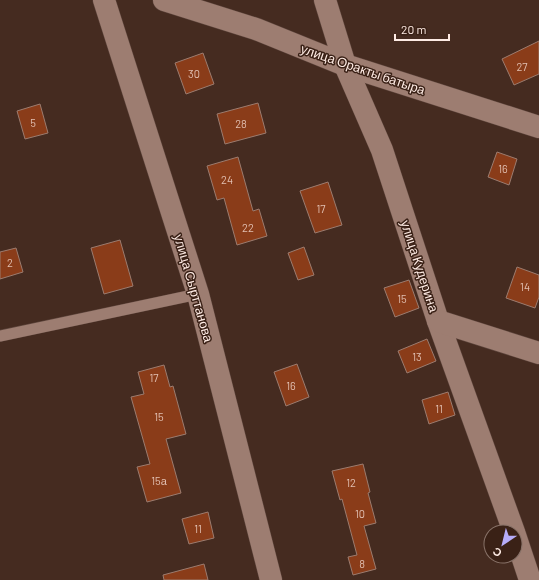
<svg xmlns="http://www.w3.org/2000/svg" width="539" height="580" font-family="Barlow,sans-serif">
<style>
.building{fill:#8a3c19;stroke:#9c7c6f}
.lines{fill:none;stroke-linecap:round;stroke-linejoin:round}
.service-casing{stroke:#5e463d;stroke-width:12}
.minor-casing{stroke:#5e463d;stroke-width:23}
.service{stroke:#9d7d71;stroke-width:11}
.minor{stroke:#9d7d71;stroke-width:22}
.labels{text-anchor:middle;dominant-baseline:central;stroke-width:3;stroke-linejoin:round;paint-order:stroke}
.number-label{font-size:11px;fill:#e1bfb1}
.street-label{font-size:13px;fill:#feebe4;stroke:#3a2116}
</style>
<rect width="100%" height="100%" fill="#452b20"/>
<!-- building -->
<g class="building">
<path d="M539,41v33l-25,11 -12,-26z"/>
<path d="M203,53l11,31 -28,10 -11,-31z"/>
<path d="M258,103l8,30 -41,11 -8,-30z"/>
<path d="M40,104l8,29 -23,6 -8,-28z"/>
<path d="M497,152l20,7 -8,26 -21,-8z"/>
<path d="M238,157l15,54 6,-2 8,27 -30,9 -13,-47 -7,2 -10,-34z"/>
<path d="M328,182l14,43 -27,8 -15,-42z"/>
<path d="M120,240l13,46 -29,8 -13,-46z"/>
<path d="M304,247l10,28 -16,5 -10,-27z"/>
<path d="M16,248l7,24 -23,7v-27z"/>
<path d="M517,267l22,8v22l-4,11 -29,-10z"/>
<path d="M409,280l10,28 -24,9 -11,-29z"/>
<path d="M427,339l9,22 -29,12 -9,-22z"/>
<path d="M297,364l12,33 -23,9 -12,-34z"/>
<path d="M164,365l6,22 3,-1 13,48 -20,5 15,54 -34,9 -10,-35 13,-3 -19,-67 13,-3 -6,-22z"/>
<path d="M448,392l7,23 -26,9 -7,-24z"/>
<path d="M363,464l7,28 -2,1 8,30 -12,3 12,43 -23,6 -5,-18 9,-2 -15,-56 -2,1 -8,-29z"/>
<path d="M208,512l6,26 -25,6 -7,-25z"/>
<path d="M204,564l4,16h-44l-1,-5z"/>
</g>
<g class="lines">
<!-- service casing -->
<g class="service-casing">
<path id="service" d="M0,336l198,-42"/>
</g>
<!-- minor casing -->
<g class="minor-casing">
<g id="minor">
<path d="M104,0l94,294 73,286"/>
<path d="M164,0l92,29 89,36 194,62"/>
<path d="M325,0l20,65 37,85 56,171 76,211"/>
<path d="M438,321l101,32"/>
<path d="M515,535l15,45"/>
</g>
</g>
<!-- service -->
<use href="#service" class="service"/>
<!-- minor -->
<use href="#minor" class="minor"/>
</g>
<g class="labels">
<!-- number labels -->
<g class="number-label">
<text x="522" y="66">27</text>
<text x="194" y="73">30</text>
<text x="33" y="122">5</text>
<text x="241" y="123">28</text>
<text x="503" y="168">16</text>
<text x="227" y="179">24</text>
<text x="321" y="208">17</text>
<text x="248" y="227">22</text>
<text x="10" y="262">2</text>
<text x="525" y="286">14</text>
<text x="402" y="298">15</text>
<text x="417" y="356">13</text>
<text x="154" y="377">17</text>
<text x="291" y="385">16</text>
<text x="439" y="408">11</text>
<text x="159" y="416">15</text>
<text x="159" y="480">15а</text>
<text x="351" y="482">12</text>
<text x="360" y="513">10</text>
<text x="198" y="528">11</text>
<text x="362" y="563">8</text>
</g>
<!-- street labels -->
<g class="street-label">
<text transform="translate(363 69) rotate(19)">улица Оракты батыра</text>
<text transform="translate(420 266) rotate(72)">улица Кудерина</text>
<text transform="translate(194 288) rotate(74)">улица Сырттанова</text>
</g>
</g>
<!-- north arrow -->
<g transform="translate(503 544) rotate(215)"><circle r="19" fill="#3a2116" stroke="#887268"/>
<path d="M0-3L7 15L0 10L-7 15Z" fill="#b6acf8"/>
<text y="-6" font-size="11" font-weight="bold" text-anchor="middle" fill="#feebe4">С</text>
</g>
<!-- scale -->
<path d="M395 34v6h54v-6" fill="none" stroke="#feebe4" stroke-width="2"/>
<text x="401" y="34" font-size="12" fill="#feebe4" stroke="#3a2116" stroke-width="3" paint-order="stroke">20 m</text>
</svg>
